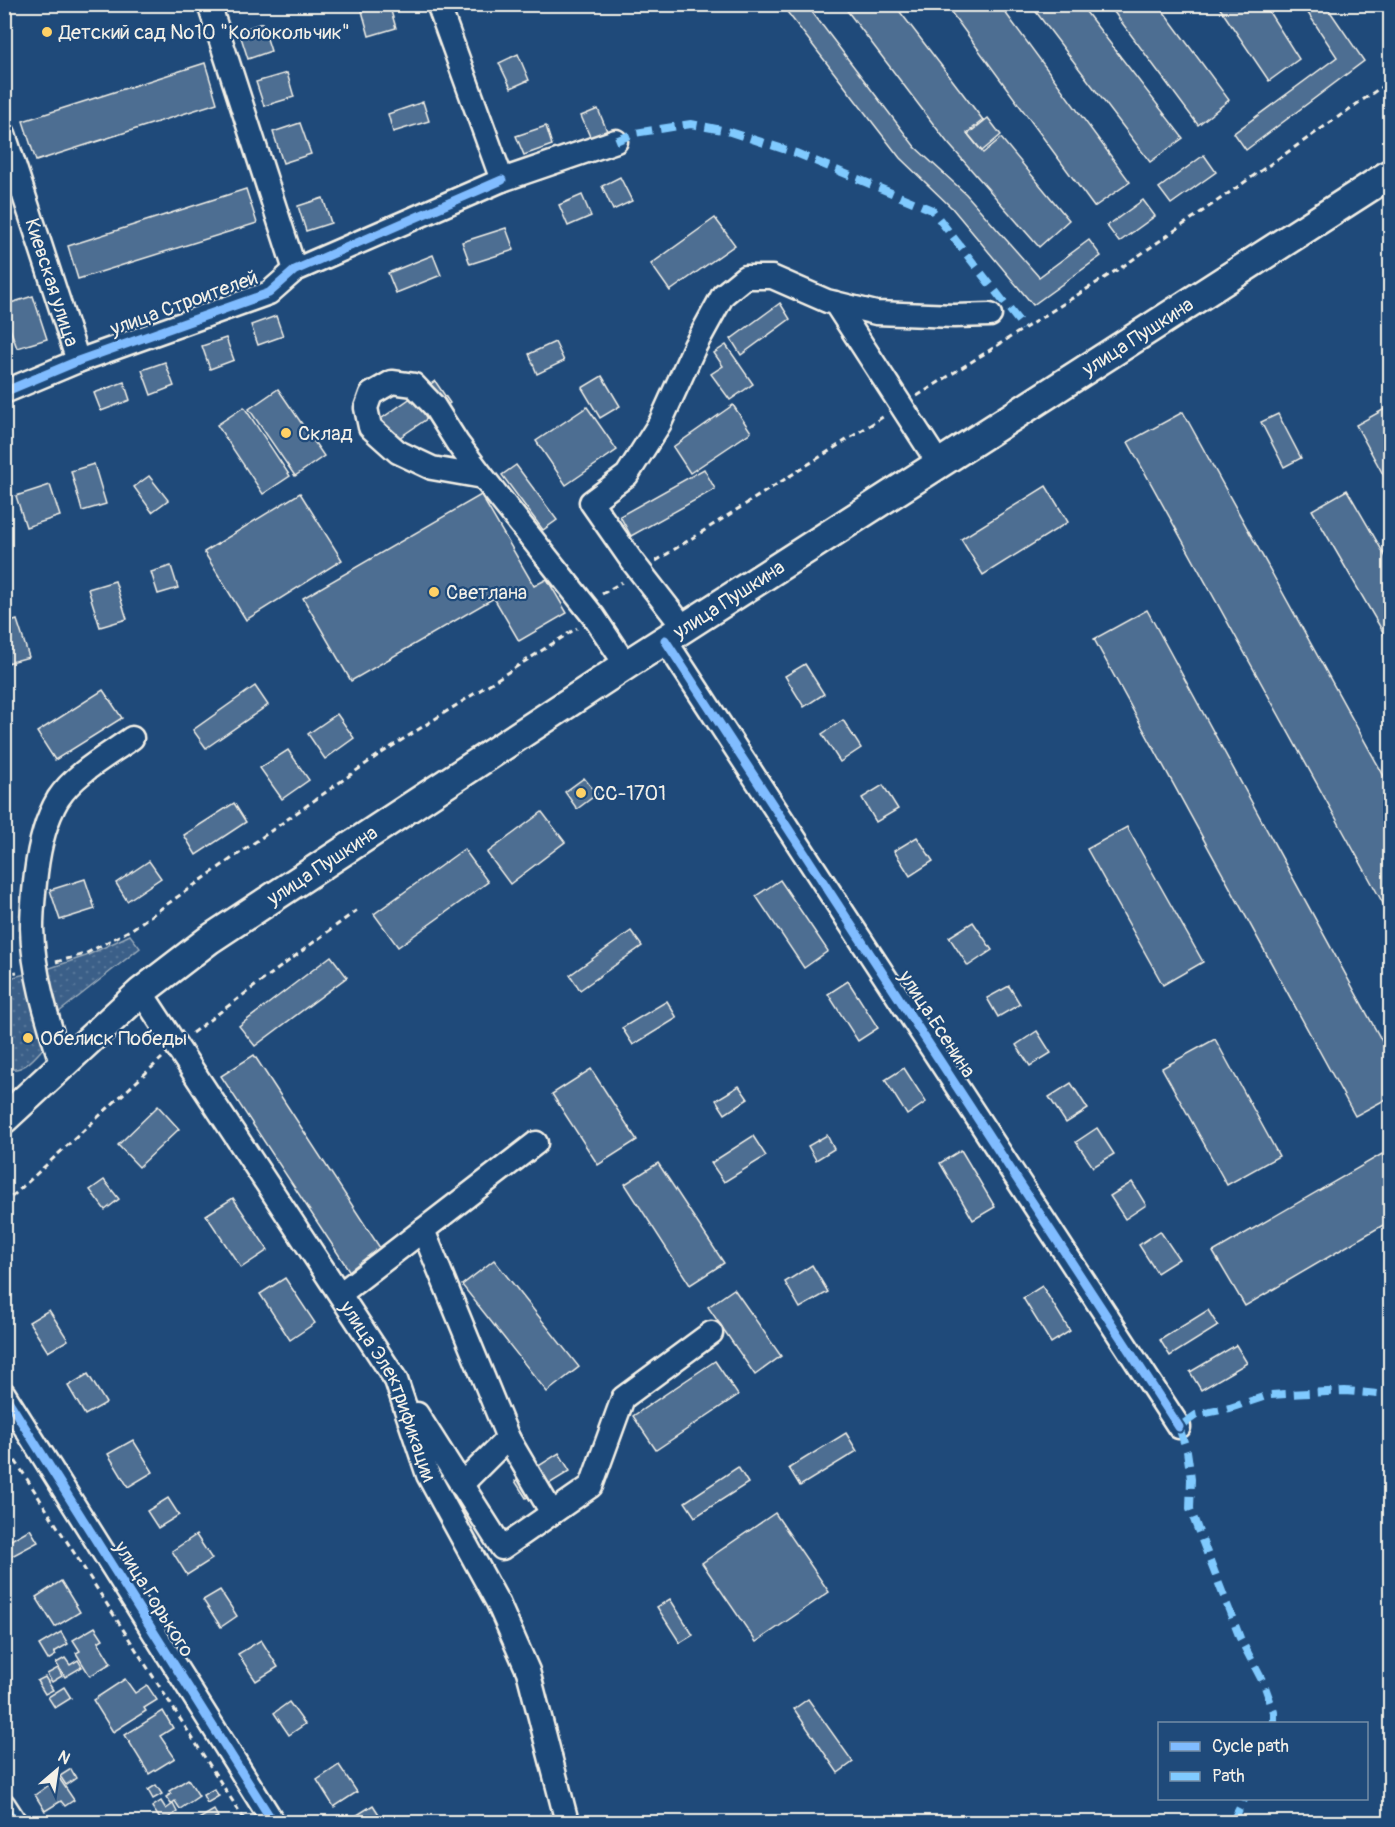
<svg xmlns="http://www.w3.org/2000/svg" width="1395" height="1827" font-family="Pangolin,sans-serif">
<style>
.grass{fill:url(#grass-dots);stroke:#97a8b8;stroke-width:1.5}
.building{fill:#4d6e92;stroke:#f4f1e8;stroke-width:1.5}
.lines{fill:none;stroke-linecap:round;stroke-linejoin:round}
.minor-casing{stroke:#f4f1e8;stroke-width:27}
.major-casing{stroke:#f4f1e8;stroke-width:33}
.path{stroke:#f4f1e8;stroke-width:3;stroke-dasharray:6 4.5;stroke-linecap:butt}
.minor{stroke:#1f4a7a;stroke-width:22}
.major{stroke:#1f4a7a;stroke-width:28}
.quiet{stroke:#80caff;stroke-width:8;stroke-dasharray:15 8;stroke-linecap:butt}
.cycleway-casing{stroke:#1f4a7a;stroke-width:13}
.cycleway{stroke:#80bcff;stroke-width:9}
.poi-dot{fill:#ffd166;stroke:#1f4a7a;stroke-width:2}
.labels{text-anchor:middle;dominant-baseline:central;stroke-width:4.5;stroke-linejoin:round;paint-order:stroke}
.poi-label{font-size:20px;fill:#f4f1e8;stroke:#1f4a7a;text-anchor:start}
.street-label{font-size:20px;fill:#f4f1e8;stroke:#1f4a7a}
</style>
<defs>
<pattern id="grass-dots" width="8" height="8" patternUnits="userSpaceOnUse" patternTransform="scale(1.5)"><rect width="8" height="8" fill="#3a5f88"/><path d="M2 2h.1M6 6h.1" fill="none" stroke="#577699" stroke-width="1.8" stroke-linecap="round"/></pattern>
</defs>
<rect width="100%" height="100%" fill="#1f4a7a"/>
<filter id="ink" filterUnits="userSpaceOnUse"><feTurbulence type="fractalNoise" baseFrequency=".0167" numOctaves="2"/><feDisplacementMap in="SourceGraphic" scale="12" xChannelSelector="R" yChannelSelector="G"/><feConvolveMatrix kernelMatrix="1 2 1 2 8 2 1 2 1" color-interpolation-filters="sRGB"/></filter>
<g filter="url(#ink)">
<!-- grass -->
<g class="grass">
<path d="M130,935l10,13 -86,68 -10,-46 42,-14z"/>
<path d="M30,973l17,71c-12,13 -23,30 -42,24v-89z"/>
</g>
<!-- building -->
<g class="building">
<path d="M385,4h4l7,24 -27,8 -7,-25z"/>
<path d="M781,4h25l109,143 51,47 73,83 50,-37 12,16 -68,49 -81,-97 -52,-50z"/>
<path d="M842,4h52l89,116 -16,13 16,20 18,-15 68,82 -30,27 -92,-105z"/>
<path d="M945,4h54l131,178 -36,25z"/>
<path d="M1030,4h50l103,134 -33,24z"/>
<path d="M1108,4h50l71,96 -31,25z"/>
<path d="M1217,4h47l35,55 -30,22z"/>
<path d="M1302,4h23l39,57 -118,89 -12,-17 103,-76z"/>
<path d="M262,23l9,28 -23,8 -9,-28z"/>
<path d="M518,54l11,26 -18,8 -12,-25z"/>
<path d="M205,63l12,40 -181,58 -13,-40z"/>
<path d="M287,73l7,24 -30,9 -8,-24z"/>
<path d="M423,102l6,19 -36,11 -5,-18z"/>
<path d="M598,109l9,22 -16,8 -10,-23z"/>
<path d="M988,118l13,17 -19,16 -14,-17z"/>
<path d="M300,123l11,31 -28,9 -10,-31z"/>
<path d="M546,126l6,19 -28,10 -8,-19z"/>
<path d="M1204,155l12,17 -45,32 -12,-16z"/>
<path d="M620,177l12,24 -19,9 -11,-24z"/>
<path d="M246,189l11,34 -179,56 -10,-33z"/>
<path d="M582,195l9,21 -23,10 -9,-21z"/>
<path d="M323,198l8,25 -25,8 -8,-25z"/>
<path d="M1143,200l12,16 -36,26 -12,-16z"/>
<path d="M715,218l20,27 -65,46 -19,-27z"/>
<path d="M506,228l8,22 -44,14 -8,-22z"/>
<path d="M433,255l8,20 -45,18 -8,-20z"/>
<path d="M33,296l14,43 -30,9 -13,-36v-7z"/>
<path d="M780,303l10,16 -49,36 -10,-16z"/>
<path d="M276,316l7,20 -25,9 -7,-20z"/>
<path d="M226,338l8,22 -24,9 -8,-23z"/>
<path d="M555,342l9,19 -27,13 -8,-20z"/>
<path d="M726,345l27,39 -23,16 -19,-26 12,-8 -9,-13z"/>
<path d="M165,362l9,24 -23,9 -9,-25z"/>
<path d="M602,376l18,30 -20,12 -18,-30z"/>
<path d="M435,381l15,22 -57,39 -15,-21z"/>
<path d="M124,382l6,18 -29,11 -7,-18z"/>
<path d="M278,389l46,67 -29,20 -46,-67z"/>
<path d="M733,405l18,27 -61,41 -17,-26z"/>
<path d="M1390,406v81l-34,-62z"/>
<path d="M244,407l46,69 -27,18 -46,-69z"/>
<path d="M587,407l30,43 -51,35 -30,-44z"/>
<path d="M1183,412l207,375v129l-262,-474z"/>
<path d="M1278,414l23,44 -17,9 -23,-45z"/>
<path d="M94,464l12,40 -24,7 -11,-40z"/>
<path d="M516,465l41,55 -14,10 -41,-55z"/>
<path d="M704,469l11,20 -84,47 -11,-20z"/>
<path d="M149,476l19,24 -16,12 -18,-25z"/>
<path d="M50,485l10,31 -34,11 -10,-31z"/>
<path d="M1046,486l22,36 -85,53 -22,-36z"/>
<path d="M1347,490l43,74v80l-78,-134z"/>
<path d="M300,493l42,67 -96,60 -42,-68z"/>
<path d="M481,495l53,91 13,-7 20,34 -48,28 -25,-43 -143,83 -48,-83z"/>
<path d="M171,566l7,22 -20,6 -7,-22z"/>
<path d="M115,581l12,38 -27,8 -12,-38z"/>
<path d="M1147,610l243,446v41l-35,19 -261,-477z"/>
<path d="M17,620l12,37 -25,7v-40z"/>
<path d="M805,664l19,30 -20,13 -19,-31z"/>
<path d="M255,686l13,19 -62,43 -13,-18z"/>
<path d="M103,690l19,28 -67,42 -18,-28z"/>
<path d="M337,714l17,24 -29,21 -17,-25z"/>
<path d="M843,720l18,28 -21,14 -18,-28z"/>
<path d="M288,750l21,30 -27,19 -22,-31z"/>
<path d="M584,778l13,16 -20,15 -12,-17z"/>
<path d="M883,785l15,24 -22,13 -14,-24z"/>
<path d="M234,803l12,19 -50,33 -12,-20z"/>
<path d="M542,812l23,30 -55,42 -23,-31z"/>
<path d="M1127,827l76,135 -40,23 -76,-136z"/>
<path d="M917,837l16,24 -23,15 -16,-25z"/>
<path d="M464,849l24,33 -90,65 -24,-33z"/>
<path d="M149,861l12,17 -34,23 -11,-18z"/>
<path d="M85,879l10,30 -35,11 -10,-30z"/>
<path d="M780,880l48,71 -24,17 -48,-72z"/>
<path d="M973,922l19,28 -24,16 -19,-29z"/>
<path d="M631,931l11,15 -62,44 -10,-15z"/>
<path d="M331,956l16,21 -92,69 -16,-20z"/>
<path d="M848,981l30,47 -20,13 -30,-47z"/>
<path d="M1009,986l11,18 -22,13 -11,-19z"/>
<path d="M667,1001l10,17 -44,27 -11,-17z"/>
<path d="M1037,1031l14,22 -21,13 -14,-21z"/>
<path d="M1215,1039l64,117 -52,29 -65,-117z"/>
<path d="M254,1055l132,202 -32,21 -133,-202z"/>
<path d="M904,1068l22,34 -19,13 -22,-35z"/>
<path d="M591,1069l46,71 -39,25 -46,-71z"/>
<path d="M1071,1083l17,26 -22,14 -17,-26z"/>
<path d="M739,1086l9,13 -23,15 -9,-14z"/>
<path d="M158,1106l21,23 -40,38 -21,-22z"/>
<path d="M1097,1128l17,26 -21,13 -17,-25z"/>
<path d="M827,1135l7,14 -18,11 -8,-14z"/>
<path d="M753,1136l13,20 -42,26 -13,-19z"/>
<path d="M961,1150l34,57 -22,13 -33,-57z"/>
<path d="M1382,1154l8,15v52l-145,85 -32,-54z"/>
<path d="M658,1163l66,100 -34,22 -65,-101z"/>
<path d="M104,1180l15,19 -14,11 -15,-20z"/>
<path d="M1132,1182l14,23 -21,14 -15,-23z"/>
<path d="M233,1198l35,52 -27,18 -35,-53z"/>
<path d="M1160,1231l19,28 -22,14 -18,-28z"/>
<path d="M494,1260l85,107 -32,25 -85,-107z"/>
<path d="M812,1265l16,27 -28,16 -15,-26z"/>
<path d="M285,1278l30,45 -25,17 -30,-46z"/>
<path d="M1042,1286l28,45 -19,12 -28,-45z"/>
<path d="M734,1289l47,67 -26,19 -47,-68z"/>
<path d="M49,1310l19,30 -20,12 -19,-30z"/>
<path d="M1208,1310l10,16 -48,30 -10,-16z"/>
<path d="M1236,1345l11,18 -46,27 -11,-18z"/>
<path d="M715,1361l23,34 -82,55 -23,-34z"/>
<path d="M88,1374l18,29 -21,12 -17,-29z"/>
<path d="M846,1433l11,18 -57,35 -11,-18z"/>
<path d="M133,1440l20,32 -25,15 -20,-33z"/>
<path d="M559,1453l11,18 -44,27 -11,-17z"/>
<path d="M738,1467l10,16 -53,34 -10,-15z"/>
<path d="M168,1498l11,17 -21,13 -11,-17z"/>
<path d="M775,1513l54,79 -73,50 -54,-79z"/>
<path d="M30,1529l8,13 -28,15 -6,-10v-3z"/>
<path d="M196,1535l16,24 -25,16 -15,-24z"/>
<path d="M61,1581l19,31 -25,15 -19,-30z"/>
<path d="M220,1590l17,26 -16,11 -18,-27z"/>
<path d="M670,1599l23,36 -13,8 -23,-36z"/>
<path d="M95,1627l8,12 -5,3 13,21 -21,13 -14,-23 4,-2 -7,-11z"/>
<path d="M61,1632l7,12 -14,8 2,3 -8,5 -9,-15z"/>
<path d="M261,1640l17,27 -22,14 -18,-27z"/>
<path d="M65,1658l5,7 8,-5 4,7 -17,10 -9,-14z"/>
<path d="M58,1668l4,8 -10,6 -5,-8z"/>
<path d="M45,1677l8,13 -8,4 -8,-13z"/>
<path d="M125,1679l10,14 12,-8 10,15 -13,8 2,3 -33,21 -20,-32z"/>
<path d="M64,1687l7,11 -16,10 -7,-11z"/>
<path d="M808,1699l45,63 -15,11 -44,-64z"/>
<path d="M289,1702l16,22 -16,11 -15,-22z"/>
<path d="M163,1711l10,17 -13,8 15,22 -26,16 -24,-39z"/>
<path d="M339,1765l18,27 -23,15 -17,-27z"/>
<path d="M71,1769l5,9 -10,7 -6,-9z"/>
<path d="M59,1778l15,22 -9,6 -4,-5 -16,10 -10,-16z"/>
<path d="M188,1779l11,17 -19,13 -5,-8 -4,3 -5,-7 5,-3 -2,-3z"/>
<path d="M156,1785l6,9 -9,5 -5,-9z"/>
<path d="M214,1789l5,7 -12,7 -4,-8z"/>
<path d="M161,1801l5,8 7,-5 4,8 -15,10 -10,-15z"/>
<path d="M373,1805l11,17h-38z"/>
<path d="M214,1810l4,7 -3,1 3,4h-19l-2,-2z"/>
</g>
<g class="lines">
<!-- minor casing -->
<g class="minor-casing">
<g id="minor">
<path d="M209,4l86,266"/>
<path d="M438,4l64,176 114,-39"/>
<path id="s1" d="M4,134l74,227"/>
<path d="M835,303l104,161"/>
<path d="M4,392l74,-31 191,-68 26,-23 207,-90"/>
<path d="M483,477l-51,-9 -34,-16 -28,-25 -4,-19 5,-14 21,-12 22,3 20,21 24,38 25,33 111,140 32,48"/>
<path d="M684,628l-52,-67 -41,-59 36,-27 33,-52 35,-77 28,-51 22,-18h27l55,24 49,12 78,3 36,-1"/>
<path d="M665,640l514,787"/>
<path id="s2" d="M141,992l255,388 32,95 70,128 30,68 39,151"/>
<path d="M62,1066c-14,-45 -29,-91 -30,-138 0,-19 2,-37 4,-55 3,-25 9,-52 22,-74 17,-26 49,-43 74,-61"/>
<path d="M423,1230l85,208 44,75"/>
<path d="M340,1294l196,-151"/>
<path d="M4,1394l269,428"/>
<path d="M417,1414l85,134 89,-62 32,-88 88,-65"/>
<path d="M461,1485l47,-47"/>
<path d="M4,1805l11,17"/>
</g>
</g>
<!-- major casing -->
<g class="major-casing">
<g id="major">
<path id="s3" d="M4,1119l137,-127 69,-53 416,-274 764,-491"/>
</g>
</g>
<!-- path -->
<g class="path">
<path d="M917,396l211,-133 262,-182"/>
<path d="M656,561l230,-146"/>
<path d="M602,594l20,-12"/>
<path d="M56,962l29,-8 47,-25 245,-173 200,-128"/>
<path d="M4,974l13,-2"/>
<path d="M192,1033l165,-123"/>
<path d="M4,1204l158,-146"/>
<path d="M4,1443l242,379"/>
</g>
<!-- minor -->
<use href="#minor" class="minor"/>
<!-- major -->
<use href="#major" class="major"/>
<!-- quiet -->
<g class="quiet">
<path d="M616,141l19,-8 56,-9 36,7 69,22 136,57 92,118"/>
<path d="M1274,1724v-12l-10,-28 -24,-46 -50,-129 1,-30 -4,-28 -8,-24 17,-12 34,-7 39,-13 76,-4 45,4"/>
<path d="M4,1805l11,17"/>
<path d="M1234,1822l1,-5 10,-19"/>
</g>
<!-- cycleway casing -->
<g class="cycleway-casing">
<g id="cycleway">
<path d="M4,392l74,-31 191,-68 26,-23 207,-90"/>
<path d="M665,640l514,787"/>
<path d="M4,1394l269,428"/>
</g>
</g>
<!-- cycleway -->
<use href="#cycleway" class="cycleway"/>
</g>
</g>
<!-- markers -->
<g class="poi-dot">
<circle cx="47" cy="32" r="6"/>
<circle cx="286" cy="433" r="6"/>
<circle cx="434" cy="592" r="6"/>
<circle cx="581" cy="793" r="6"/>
<circle cx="28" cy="1038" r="6"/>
</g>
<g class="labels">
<!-- poi labels -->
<g class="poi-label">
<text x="59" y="32">Детский сад №10 "Колокольчик"</text>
<text x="298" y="433">Склад</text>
<text x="446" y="592">Светлана</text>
<text x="593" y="793">СС-1701</text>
<text x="40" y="1038">Обелиск Победы</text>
</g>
<!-- street labels -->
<g class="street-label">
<text stroke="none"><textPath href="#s1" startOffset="156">Киевская улица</textPath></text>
<text transform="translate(184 303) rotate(-20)">улица Строителей</text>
<text stroke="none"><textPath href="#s3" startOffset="1380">улица Пушкина</textPath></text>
<text stroke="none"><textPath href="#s3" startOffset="894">улица Пушкина</textPath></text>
<text stroke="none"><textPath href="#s3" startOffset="408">улица Пушкина</textPath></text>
<text transform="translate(937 1024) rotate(57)">улица Есенина</text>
<text stroke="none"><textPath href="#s2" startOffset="471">улица Электрификации</textPath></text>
<text transform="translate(154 1599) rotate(58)">улица Горького</text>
</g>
</g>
<!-- margin -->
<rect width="1395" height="1827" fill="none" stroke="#1f4a7a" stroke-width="24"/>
<rect x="12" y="12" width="1371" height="1803" fill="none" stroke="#f4f1e8" stroke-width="2" filter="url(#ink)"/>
<!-- legend -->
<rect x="1158" y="1722" width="210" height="78" fill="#1f4a7a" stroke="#748da6" stroke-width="1.5"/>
<rect x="1170" y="1742" width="30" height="9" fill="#80bcff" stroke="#748da6" stroke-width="1.5"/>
<text x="1212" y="1752" font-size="18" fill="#f4f1e8">Cycle path</text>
<rect x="1170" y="1772" width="30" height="9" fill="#80caff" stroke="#748da6" stroke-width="1.5"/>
<text x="1212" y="1782" font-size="18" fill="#f4f1e8">Path</text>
<!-- north arrow -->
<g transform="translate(57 1770) rotate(29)" stroke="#1f4a7a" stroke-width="4.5" paint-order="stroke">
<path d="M0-4.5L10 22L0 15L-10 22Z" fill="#f4f1e8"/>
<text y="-9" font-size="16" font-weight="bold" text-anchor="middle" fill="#f4f1e8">N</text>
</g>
</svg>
